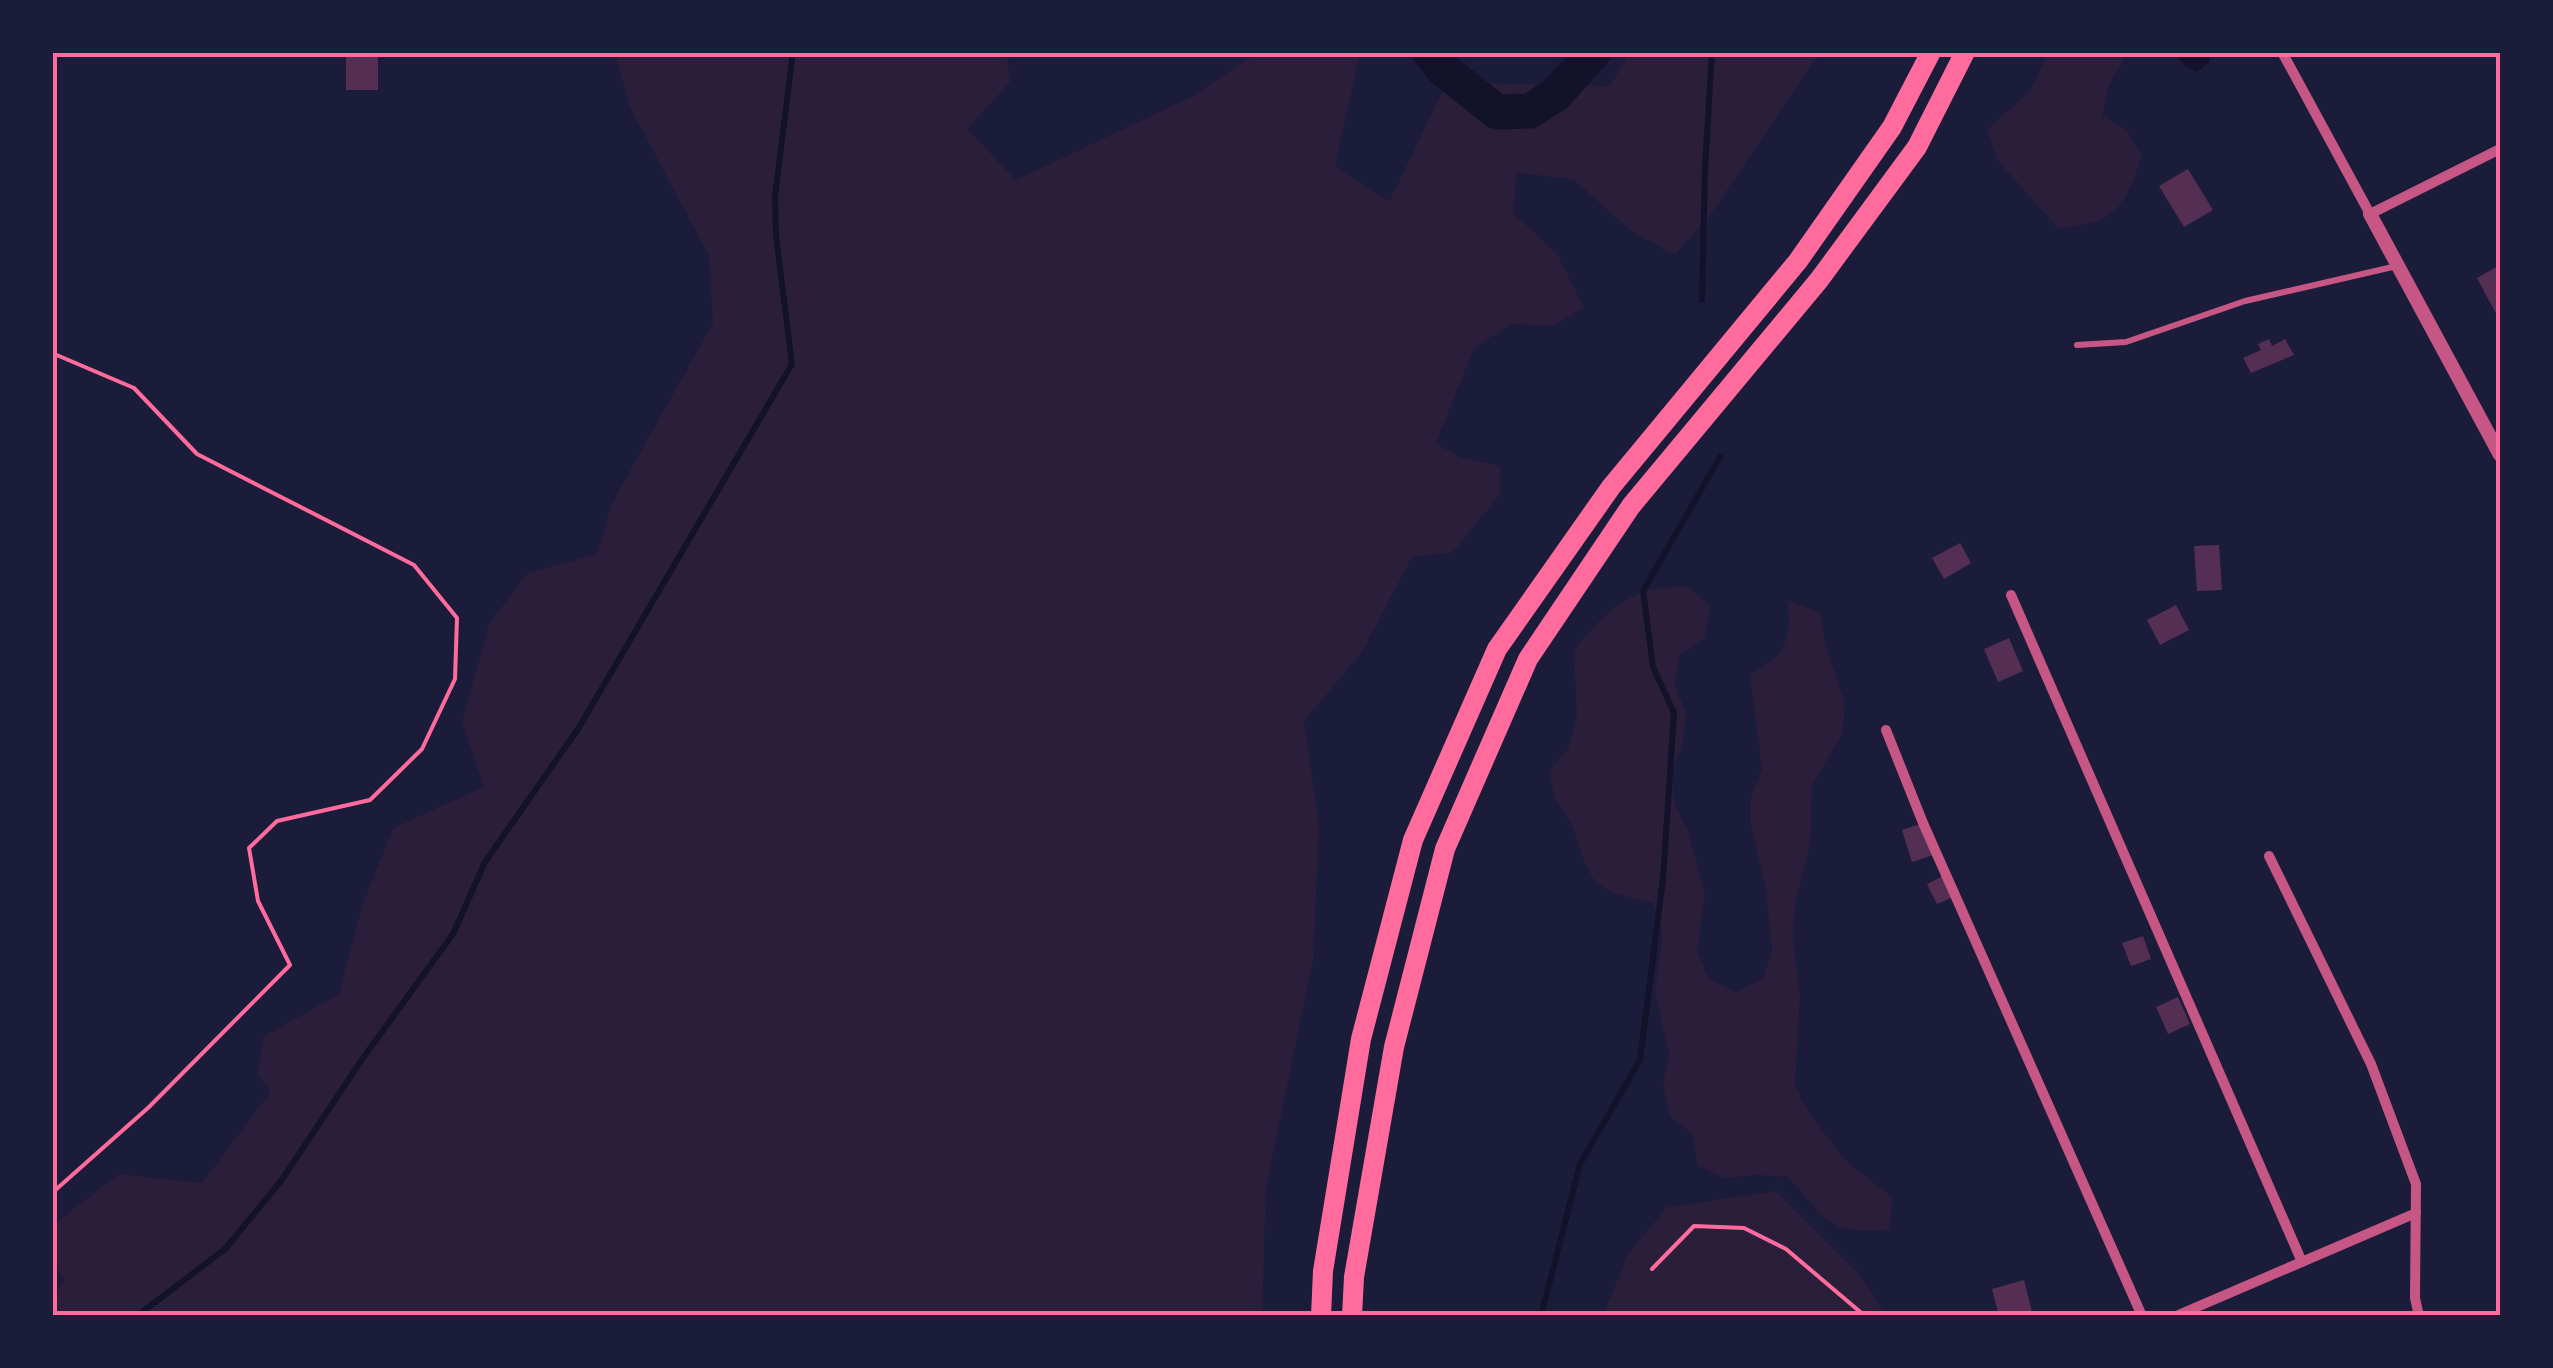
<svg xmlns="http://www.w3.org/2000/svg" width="2553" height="1368" font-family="Overpass,sans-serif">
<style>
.green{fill:#2a1e3b}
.water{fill:#12122b}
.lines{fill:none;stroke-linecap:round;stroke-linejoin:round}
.stream{stroke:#12122b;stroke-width:6}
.river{stroke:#12122b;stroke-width:35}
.building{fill:#542f53}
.path{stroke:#ff6b9d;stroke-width:4}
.service{stroke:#c65784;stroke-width:6}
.minor{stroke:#c65784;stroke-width:10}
.tertiary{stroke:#c65784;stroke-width:14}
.trunk{stroke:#ff6b9d;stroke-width:20}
.neatline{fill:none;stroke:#ff6b9d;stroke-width:4}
</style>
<rect width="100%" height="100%" fill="#1b1b3a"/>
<!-- green -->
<g class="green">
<path d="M615,53h392l3,29 -43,47 49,51 177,-84 63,-43h89l14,4 -24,108 54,37 58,-120 163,4 20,-33h189l-108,161 -36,41 -45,-25 -57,-51 -56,-6 -4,40 45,42 26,53 -32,18 -41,-2 -37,24 -38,95 23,14 41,9 1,27 -48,59 -41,5 -50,95 -58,69 15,105 -6,134 -47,228 -4,127h-1209v-18l12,-17 -12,-18v-37l66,-51 83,9 69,-92 -14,-17 6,-37 76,-43 23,-88 31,-78 91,-41 -22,-66 28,-99 38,-49 69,-19 15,-51 101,-180 -4,-67 -79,-149z"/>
<path d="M2048,53h76l-1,8 -15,26 -6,29 25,14 15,27c-18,52 -27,67 -84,71l-60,-67 -11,-31 44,-40z"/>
<path d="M1688,586l22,20 -5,31 -26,19 -4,29 11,27 -3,30 -11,30 2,31 14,28 17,62 -8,59 12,27 27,13 26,-13 10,-28 -6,-61 -15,-64v-29l11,-28 -12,-94c36,-21 42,-34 37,-75l34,13 4,31 20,59 -2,29 -31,54 -2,59 -15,59 -2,32 7,59 -5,91 14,27 36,47 48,38 -4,32c-60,6 -64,-11 -101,-53l-31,-2 -32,3 -27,-12 -5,-31 -23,-19 -7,-32 6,-30 -14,-62 8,-60 -10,-29c-61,-14 -61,-15 -79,-74 -4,-10 -12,-17 -17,-27 -4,-9 -6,-21 -8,-31l20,-24 8,-30 -3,-67c37,-44 55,-63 114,-64z"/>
<path d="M1776,1191l81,81 29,43 -283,1 25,-62 39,-47z"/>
</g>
<!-- water -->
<path class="water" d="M2174,53h37l-2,10 -13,9 -13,-8z"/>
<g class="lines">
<!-- stream -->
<g class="stream">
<path d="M1702,300l3,-132 7,-116"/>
<path d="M137,1316l88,-67 56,-68 82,-123 90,-124 32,-72 93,-133 214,-365 -16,-128 -1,-40 18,-144"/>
<path d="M1541,1316l39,-152 60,-104 23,-181 11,-166 -21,-46 -10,-76 77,-134"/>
</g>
<!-- river -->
<path class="river" d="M1429,52l15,18 53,42 33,-1 26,-17 38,-42"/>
</g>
<!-- building -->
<g class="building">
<rect x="346" y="52" width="32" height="38"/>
<path d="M2188,169l25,41 -29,17 -25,-41z"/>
<path d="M2500,265v56l-23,-43z"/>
<path d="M2269,339l3,7 13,-7 9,16 -43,18 -8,-15 18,-8 -3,-6z"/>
<path d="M1960,543l11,20 -27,16 -12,-21z"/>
<path d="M2219,545l3,45 -25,1 -3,-45z"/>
<path d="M2176,605l13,25 -29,15 -13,-25z"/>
<path d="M2009,638l14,33 -25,11 -14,-33z"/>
<path d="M1923,823l10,32 -21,7 -10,-32z"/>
<path d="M1943,876l10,21 -16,7 -10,-20z"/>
<path d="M2143,936l8,23 -20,7 -9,-23z"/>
<path d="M2178,997l12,27 -22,10 -12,-27z"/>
<path d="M2024,1280l9,36h-34l-7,-27z"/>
</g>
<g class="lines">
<!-- path -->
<g class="path">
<path d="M52,353l82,35 63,66 217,111 43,53 -2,61 -33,70 -52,51 -93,21 -28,27 9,53 32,64 -141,142 -97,86"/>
<path d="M1652,1269l42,-43 50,2 42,21 79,67"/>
</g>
<!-- service -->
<path class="service" d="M2077,345l49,-3 119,-41 152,-35"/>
<!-- minor -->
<g class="minor">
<path d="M2282,52l88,162 130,-65"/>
<path d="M2011,595l291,667"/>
<path d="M1886,730l37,93 219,493"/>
<path d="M2269,856l102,208 45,120 -1,114 4,18"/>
<path d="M2176,1316l240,-103"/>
</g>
<!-- tertiary -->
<path class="tertiary" d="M2370,214l130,241"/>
<!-- trunk -->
<g class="trunk">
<path d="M1321,1316l2,-45 38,-232 52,-199 84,-191 114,-162 187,-226 94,-134 39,-75"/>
<path d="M1352,1316l2,-39 40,-230 51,-198 83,-190 103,-153 188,-226 98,-133 48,-95"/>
</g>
</g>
<!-- border -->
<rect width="2553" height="1368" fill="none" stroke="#1b1b3a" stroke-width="110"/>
<rect x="55" y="55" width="2443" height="1258" class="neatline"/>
</svg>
